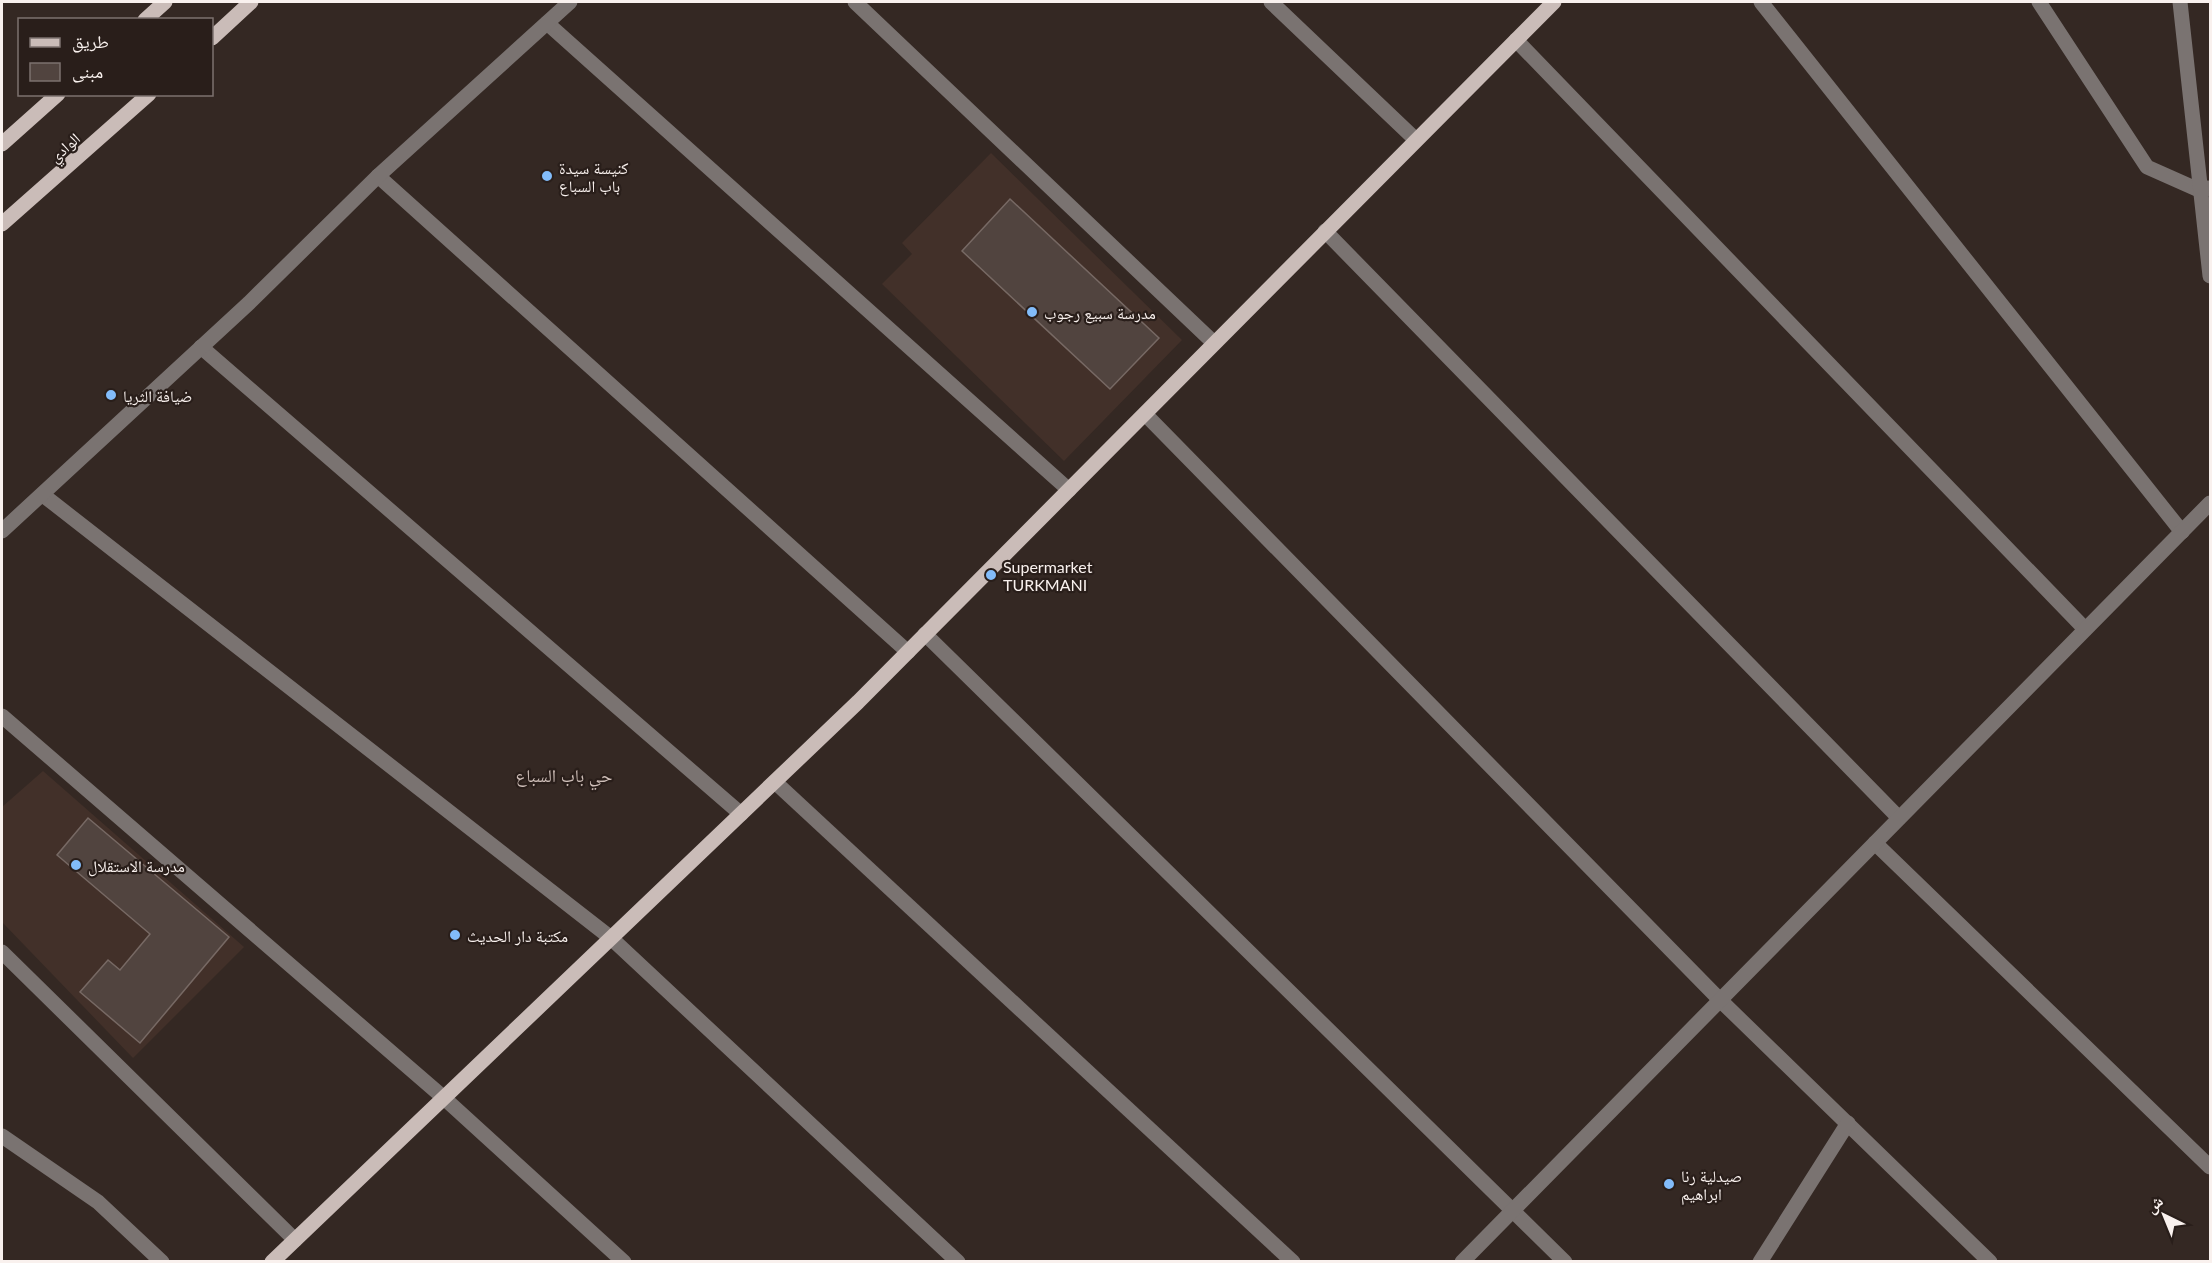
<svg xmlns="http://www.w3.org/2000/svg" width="2212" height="1263" font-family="Lato,'Noto Naskh Arabic',sans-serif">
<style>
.built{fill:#423029}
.building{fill:#51443f;stroke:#776964;stroke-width:1.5}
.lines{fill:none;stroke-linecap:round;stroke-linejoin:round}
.minor{stroke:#7a7371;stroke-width:15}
.major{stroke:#cabcb8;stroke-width:15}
.poi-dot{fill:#82bcfa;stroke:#291e1a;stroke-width:2}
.labels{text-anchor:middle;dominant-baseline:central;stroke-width:4.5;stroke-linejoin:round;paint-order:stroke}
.street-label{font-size:16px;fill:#f9f1ee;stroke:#291e1a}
.poi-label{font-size:16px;fill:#f9f1ee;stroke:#291e1a;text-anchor:start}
.neighbourhood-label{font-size:18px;fill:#cfbfb9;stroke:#291e1a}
</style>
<rect width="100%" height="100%" fill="#342823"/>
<!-- built -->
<g class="built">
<path d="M991,153l191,187 -118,121 -182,-177 30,-30 -10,-11z"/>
<path d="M43,771l201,176 -111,111 -131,-136v-115z"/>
</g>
<!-- building -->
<g class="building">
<path d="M1010,199l149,139 -49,51 -148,-138z"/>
<path d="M88,818l141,119 -89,106 -60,-51 28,-32 12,10 30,-36 -93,-79z"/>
</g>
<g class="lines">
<!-- minor -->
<g class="minor">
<path d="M855,2l359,341"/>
<path d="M1271,2l145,138"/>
<path d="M1761,2l421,530"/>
<path d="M2039,2l108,165 54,24 7,-3"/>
<path d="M2180,2l30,274"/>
<path d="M547,23l522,467"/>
<path d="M1516,40l569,589"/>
<path d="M378,176l530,476"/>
<path d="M1325,231l574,587"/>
<path d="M201,347l540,467"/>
<path d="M1145,414l575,586 270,262"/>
<path d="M43,495l568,443 347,324"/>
<path d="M2,531l247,-228 129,-127 192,-174"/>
<path d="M925,634l640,628"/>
<path d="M2,716l442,382 180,164"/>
<path d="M775,782l518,480"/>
<path d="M1875,843l335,324"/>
<path d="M2,952l293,288"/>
<path d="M2,1136l96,66 64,60"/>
<path d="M1462,1262l748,-759"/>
<path d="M1760,1262l88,-139"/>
</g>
<!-- major -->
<g class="major">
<path d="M145,20l20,-18"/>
<path d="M212,38l39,-36"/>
<path d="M2,144l56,-50"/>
<path d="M2,224l147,-130"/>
<path d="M272,1262l586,-560 696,-700"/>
</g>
</g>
<!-- markers -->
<g class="poi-dot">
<circle cx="547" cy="176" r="6"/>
<circle cx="1032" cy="312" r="6"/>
<circle cx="111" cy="395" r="6"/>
<circle cx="991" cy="575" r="6"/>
<circle cx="76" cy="865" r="6"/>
<circle cx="455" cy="935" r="6"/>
<circle cx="1669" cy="1184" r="6"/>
</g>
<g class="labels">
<!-- street labels -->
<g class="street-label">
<text transform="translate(64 147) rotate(-42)">الوادي</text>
</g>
<!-- poi labels -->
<g class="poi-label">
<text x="559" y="167">كنيسة سيدة<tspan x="559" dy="18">باب السباع</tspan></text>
<text x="1044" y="312">مدرسة سبيع رجوب</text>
<text x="123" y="395">ضيافة الثريا</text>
<text x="1003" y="566">Supermarket<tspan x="1003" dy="18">TURKMANI</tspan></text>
<text x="88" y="865">مدرسة الاستقلال</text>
<text x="467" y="935">مكتبة دار الحديث</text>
<text x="1681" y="1175">صيدلية رنا<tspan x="1681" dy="18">ابراهيم</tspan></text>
</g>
<!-- neighbourhood labels -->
<g class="neighbourhood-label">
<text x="564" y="775">حي باب السباع</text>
</g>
</g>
<!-- border -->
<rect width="2212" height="1263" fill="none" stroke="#f9f1ee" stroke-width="6"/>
<!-- legend -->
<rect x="18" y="18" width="195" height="78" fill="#291e1a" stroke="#7c726f" stroke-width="1.5"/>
<rect x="30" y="38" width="30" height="9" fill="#cabcb8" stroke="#7c726f" stroke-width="1.5"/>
<text x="72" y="48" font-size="18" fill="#f9f1ee">طريق</text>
<rect x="30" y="63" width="30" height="18" fill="#51443f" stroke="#7c726f" stroke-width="1.5"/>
<text x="72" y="78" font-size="18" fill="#f9f1ee">مبنى</text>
<!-- north arrow -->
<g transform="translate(2164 1215) rotate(317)" stroke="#291e1a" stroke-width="4.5" paint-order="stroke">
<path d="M0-4.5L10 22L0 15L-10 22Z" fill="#f9f1ee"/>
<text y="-9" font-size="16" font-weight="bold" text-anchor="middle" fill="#f9f1ee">ش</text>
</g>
</svg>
